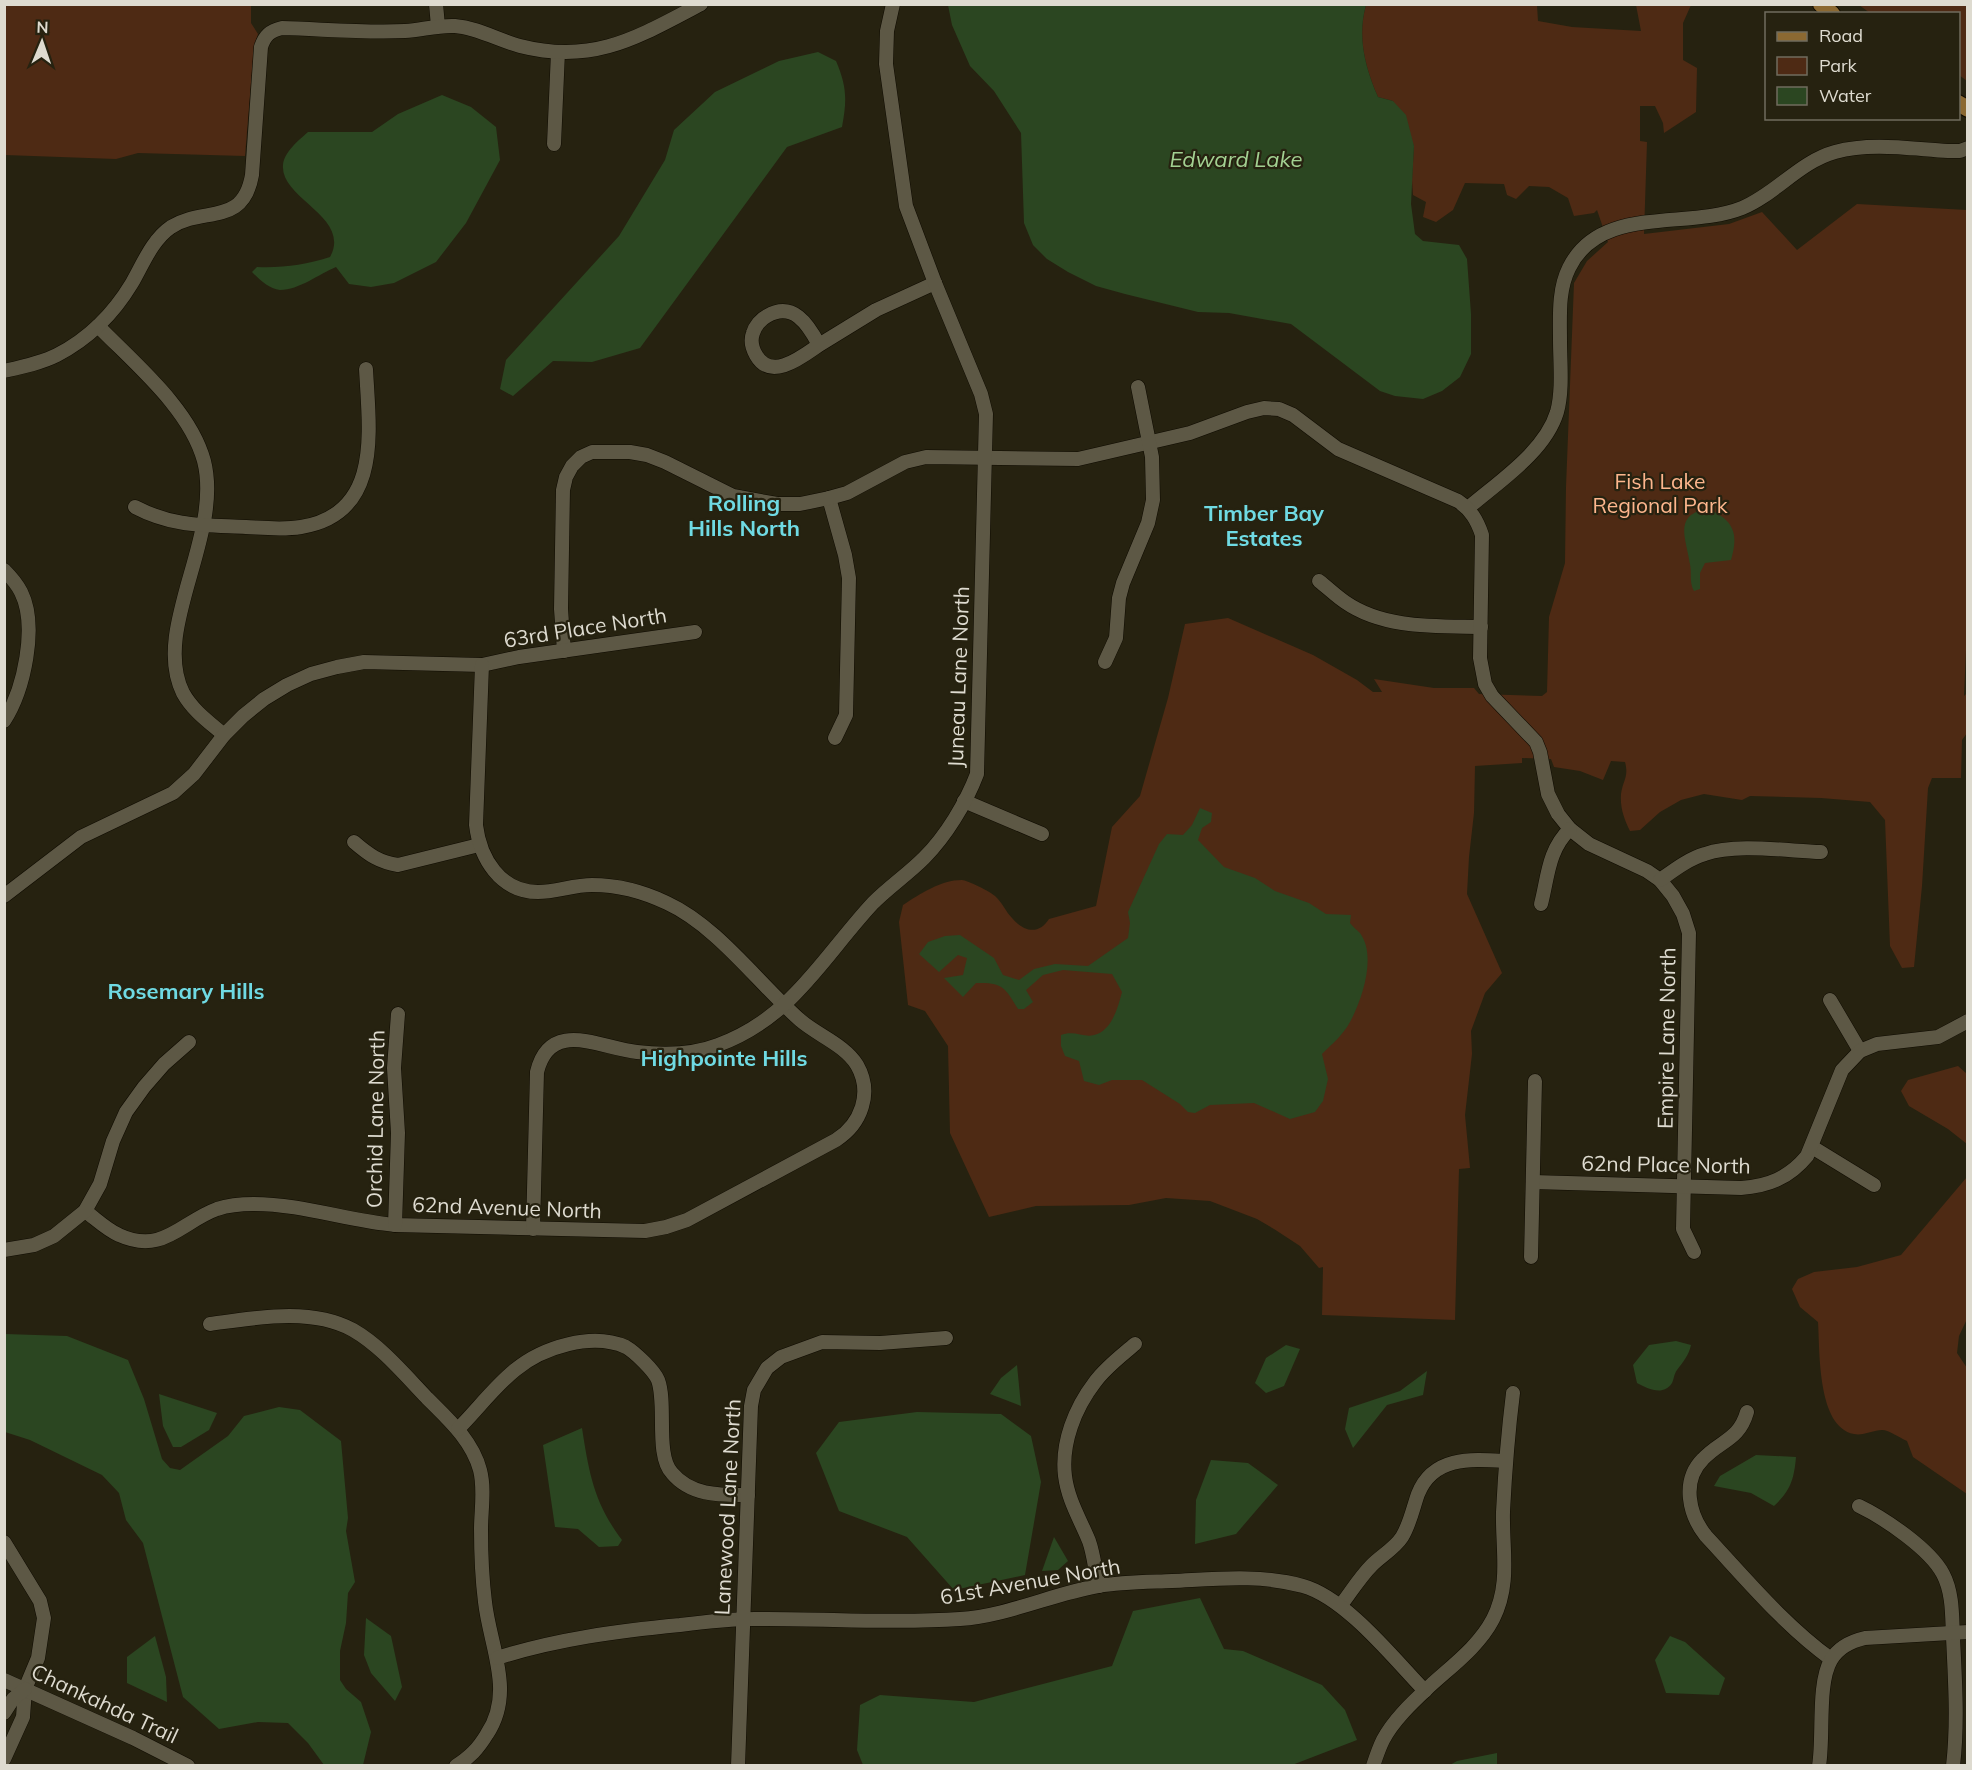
<svg xmlns="http://www.w3.org/2000/svg" width="1972" height="1770" font-family="Mulish,sans-serif">
<style>
.green{fill:#4e2a14}
.water{fill:#2b4621}
.lines{fill:none;stroke-linecap:round;stroke-linejoin:round}
.minor-casing{stroke:#0f0b00;stroke-width:15}
.major-casing{stroke:#0f0b00;stroke-width:18}
.minor{stroke:#5d5845;stroke-width:14}
.major{stroke:#8b6932;stroke-width:16}
.labels{text-anchor:middle;dominant-baseline:central;stroke-width:4.5;stroke-linejoin:round;paint-order:stroke}
.park-label{font-size:21px;fill:#fdb68d;stroke:#262210}
.street-label{font-size:21px;fill:#dedbd0;stroke:#262210}
.water-label{font-size:22px;font-style:italic;fill:#a2d091;stroke:#262210}
.neighbourhood-label{font-size:22px;font-weight:bold;fill:#6fdae3;stroke:#262210}
</style>
<rect width="100%" height="100%" fill="#262210"/>
<!-- green -->
<g class="green">
<path d="M4,5h247v18l7,11 -4,12 -9,110 -107,-3 -22,6 -111,-4z"/>
<path d="M1366,5h171l1,16 34,6 69,4 -5,-26h55l-8,18v37l14,8 -1,44 -32,21 -1,-10 -8,-17h-15v35l7,1 -3,92 85,-10 33,-12 35,38 60,-46 110,6 1,395 -4,91 3,-3v40l-5,7 -1,38h-29l-4,10 -6,98 -8,81 -12,1 -12,-22 -5,-126 -15,-18 -49,-4 -71,-2 -8,4 -38,-6 -23,6 -21,12 -20,18 -10,1c-6,-12 -10,-23 -9,-37 2,-14 8,-17 4,-32l-14,-1 -8,19 -23,-9 -26,-4 -3,-8 -29,-1v5l-47,3 -1,47 -5,44 -2,37 35,79 -17,20 -14,38 1,23 -7,61 5,53 -11,1 -4,151 -133,-5 1,-48 -4,1 -19,-22 -26,-17 -17,-10 -47,-18 -44,-3 -37,7 -93,1 -47,11 -39,-84 -2,-87 -23,-35 -17,-6 -9,-83 4,-17c17,-11 38,-25 59,-25 5,0 29,12 33,16 7,6 11,16 17,22 12,14 27,17 37,1l47,-13 16,-79 28,-31 28,-98 17,-74 43,-6 85,37 44,25 16,12h9l-8,-13 60,9h40l5,6 63,2 5,-4 2,-75 16,-54 1,-76 8,-204 13,-22 21,-19 -11,-32 -3,3 -20,3 -6,-18 -19,-11 -20,-1 -13,13 -9,-4 -3,-11 -39,-1 -12,27 -17,12 -13,-5 3,-15 -13,-7 -1,-15 2,-34 -21,-45 -15,-4c-13,-30 -21,-60 -12,-92z"/>
<path d="M1859,5h108v76l-8,-6 -1,-61 -88,-1z"/>
<path d="M1958,1066l9,8v70l-19,-15 -39,-23 -8,-15 7,-11z"/>
<path d="M1967,1177v142l-8,17 -2,17 10,15v126l-54,-37 -6,-16c-7,-3 -18,-11 -25,-11 -9,0 -19,6 -28,4 -37,-7 -34,-83 -36,-112l-18,-15 -8,-18 6,-10 16,-7 43,-5 44,-12z"/>
</g>
<!-- water -->
<g class="water">
<path d="M948,5h418c-9,32 -1,62 12,92l15,4 13,14 8,31 -3,58 4,30 8,7 36,4 8,14 4,55v40l-11,23 -18,14 -19,8 -28,-3 -15,-5 -89,-67 -62,-11 -31,-1 -73,-18 -29,-8 -28,-14 -21,-13 -14,-14 -9,-22 -3,-90 -27,-42 -24,-25 -18,-41z"/>
<path d="M818,52l18,9c11,26 11,39 6,66l-55,20 -147,201 -48,14 -39,-1 -40,35 -13,-7 6,-29 113,-124 46,-76 9,-30 41,-38 64,-31z"/>
<path d="M442,95l29,12 25,20 4,33 -34,63 -30,39 -42,21 -23,4 -22,-3 -13,-17c-17,7 -37,23 -56,23 -11,-1 -21,-11 -28,-18l5,-5c26,1 48,-2 73,-10 22,-40 -50,-58 -47,-92 1,-13 16,-25 25,-33h64l26,-18z"/>
<path d="M1708,509c26,11 31,25 23,51l-26,3 -5,10v16l-6,2c-5,-9 -2,-17 -4,-27 -3,-24 -18,-50 18,-55z"/>
<path d="M1200,808l12,5 -1,9 -9,6 -4,12 26,27 31,11 20,13 34,12 17,11 25,1 -1,8c3,4 7,7 10,10 17,23 2,67 -10,89 -7,13 -18,22 -28,32l6,25 -5,22 -8,11 -25,7 -36,-16 -44,2 -15,8 -7,-1 -8,-8 -38,-24h-30l-13,5 -15,-4 -5,-20 -14,-5 -4,-10v-11c13,-5 23,3 33,0 18,-4 24,-28 28,-43l-10,-18 -49,-4 -20,5 -17,15 7,12 -9,7h-6c-13,-22 -16,-27 -42,-26l-13,14 -19,-19 19,-3 4,-17 -9,-3 -19,17 -20,-18 9,-12 17,-6 15,-1 34,23 9,17 16,5 15,-11 21,-5 33,2 40,-28 2,-15 -2,-11 31,-68 8,-10 16,1 9,-10z"/>
<path d="M5,1334l62,2 61,24 16,39 18,60 8,9 10,2 48,-34 16,-20 35,-9 21,3 41,31 7,77 -2,13 9,51 -7,11 -2,30 -6,28v29l6,9 15,13 10,30 -8,33h-39l-16,-22 -20,-20 -30,-1 -39,7 -36,-32 -40,-154 -17,-23 -7,-27 -17,-18 -72,-35 -25,-8z"/>
<path d="M1676,1341l15,4c-2,10 -8,17 -14,25 -3,4 -3,9 -5,13 -9,14 -25,5 -35,0l-4,-18 16,-20z"/>
<path d="M1286,1345l14,4 -16,37 -18,7 -11,-10 11,-25z"/>
<path d="M1017,1365l4,41 -31,-12 11,-16z"/>
<path d="M1427,1371l-4,24 -36,10 -34,43 -8,-19 4,-21 51,-17z"/>
<path d="M159,1394l58,19 -8,17 -28,17h-8l-10,-21z"/>
<path d="M917,1412l84,2 30,22 10,46 -16,93 -71,15 -47,-53 -68,-26 -23,-58 23,-31z"/>
<path d="M582,1428c7,45 12,75 40,112l-4,6 -19,1 -21,-18 -23,-2 -12,-82z"/>
<path d="M1756,1455l40,2c-2,22 -5,33 -22,49l-23,-13 -37,-7 6,-10z"/>
<path d="M1211,1460l37,3 30,22 -42,49 -41,10 1,-44z"/>
<path d="M1054,1537l14,24 -10,9 -16,1z"/>
<path d="M1200,1598l24,51 19,2 79,34 23,25 12,30 -65,25h-429l-6,-15 3,-45 20,-10 94,7 138,-36 21,-55z"/>
<path d="M366,1618l25,18 11,51 -7,14 -24,-28 -7,-18z"/>
<path d="M155,1636l11,41 1,25 -40,-19v-26z"/>
<path d="M1670,1636l15,6 40,36 -6,17 -53,-2 -11,-33z"/>
<path d="M1497,1753v12h-47l7,-4z"/>
</g>
<g class="lines">
<!-- minor casing -->
<g class="minor-casing">
<g id="minor">
<path d="M436,4l2,22"/>
<path d="M554,144l4,-92"/>
<path d="M98,326c37,38 92,83 106,135 19,75 -53,168 -21,232 10,18 26,29 41,42"/>
<path d="M819,345c-16,11 -48,37 -63,10 -4,-7 -6,-14 -3,-22 2,-7 8,-14 14,-17 26,-15 41,8 52,29l57,-35 59,-27"/>
<path d="M4,371c18,-4 37,-8 53,-16 31,-16 57,-42 75,-72 11,-19 20,-43 39,-56 33,-21 72,0 81,-52l9,-128c4,-12 9,-16 21,-19 40,1 82,5 123,3 17,-1 33,-6 50,-5 23,2 43,14 65,20 74,19 118,-9 181,-42"/>
<path d="M829,498l16,57 4,23 -3,137 -11,23"/>
<path d="M135,507c38,20 70,18 111,20 19,1 37,3 55,0 82,-13 68,-98 65,-158"/>
<path d="M1468,508c30,-26 77,-56 89,-96 6,-22 3,-49 3,-72 0,-24 -2,-50 9,-72 31,-64 118,-38 173,-60 34,-14 57,-46 93,-56 36,-10 77,-3 113,-1h12l8,-3"/>
<path d="M4,570c7,7 13,14 17,22 17,34 3,98 -17,129"/>
<path d="M1319,581c9,7 17,15 26,21 39,27 90,24 136,25"/>
<path d="M564,651l-3,-42 2,-119 3,-13 6,-11 9,-9 11,-5h38l17,3 18,7 68,34 44,8h23l29,-6 18,-5 58,-31 21,-5 152,2 112,-26 57,-21 17,-4 15,1 14,6 45,34 120,52c13,9 19,19 24,34l-2,123 5,26 7,12 44,46 4,10 8,42 10,20 12,15 19,15 58,27 13,9 13,16 10,18 6,19 -6,296 11,23"/>
<path d="M1105,662l11,-24 3,-40 4,-15 25,-60 5,-23 -1,-43 -14,-70"/>
<path d="M964,801l78,33"/>
<path d="M354,842c15,13 25,20 44,23l81,-20"/>
<path d="M1660,880c14,-10 28,-21 45,-26 30,-11 83,-3 116,-2"/>
<path d="M4,896l77,-59 92,-44 21,-19 30,-39 19,-19 21,-17 23,-14 24,-11 26,-7 27,-5 118,3 37,-8 176,-25"/>
<path d="M1541,904c7,-27 7,-54 29,-75"/>
<path d="M1830,1000l30,51"/>
<path d="M1812,1147l62,38"/>
<path d="M1533,1182l208,6c27,-2 48,-10 66,-32l35,-86 18,-19 17,-7 61,-7 30,-16"/>
<path d="M85,1211c11,8 22,19 34,24 44,20 62,-13 98,-26 12,-4 25,-5 37,-5 48,0 94,17 141,21l250,6 21,-4 21,-7 149,-80c25,-16 37,-47 21,-75 -12,-20 -40,-30 -57,-45 -42,-37 -83,-94 -133,-117 -23,-11 -50,-18 -75,-18 -19,0 -36,7 -54,7 -38,0 -58,-34 -62,-67l6,-160"/>
<path d="M395,1225l3,-92 -4,-65 4,-54"/>
<path d="M533,1229l4,-157c13,-54 63,-24 100,-20 26,3 55,3 81,-7 74,-27 104,-87 155,-142 16,-16 35,-29 51,-45 22,-22 42,-55 53,-84l9,-360 -5,-20 -46,-111 -29,-77 -20,-142 1,-33 6,-27"/>
<path d="M4,1250l30,-5 20,-9 31,-25 15,-27 13,-43 13,-29 18,-25 20,-23 25,-22"/>
<path d="M1531,1257l4,-176"/>
<path d="M210,1324c45,-6 101,-17 143,6 28,16 52,45 74,68 21,21 45,42 53,72 5,19 1,41 1,59 0,24 1,49 4,73 5,45 30,90 2,132 -9,15 -17,23 -31,32"/>
<path d="M1747,1412c-8,28 -26,28 -44,47 -22,22 -14,56 3,77 40,43 78,89 125,123"/>
<path d="M458,1429c19,-19 36,-42 57,-59 28,-23 77,-38 111,-23 7,4 13,10 18,15 5,5 11,11 14,18 9,24 -3,75 14,93 19,23 48,22 76,22"/>
<path d="M1859,1506c25,12 71,43 84,68 10,19 9,42 10,63 2,43 5,86 0,129"/>
<path d="M4,1542l36,59 4,17 -6,40 -13,31 -2,28 -19,42"/>
<path d="M1099,1586c-4,-15 -5,-31 -10,-45 -9,-22 -21,-41 -24,-65 -4,-33 10,-68 30,-94 11,-15 26,-26 40,-38"/>
<path d="M1341,1605c10,-13 19,-28 31,-40 9,-9 23,-17 30,-28 8,-13 11,-29 16,-43 15,-38 53,-35 87,-33"/>
<path d="M497,1658c60,-19 121,-27 183,-33 24,-3 49,-6 74,-6 68,-1 137,5 206,0 47,-3 92,-25 138,-33 24,-4 50,-4 74,-5 44,-2 88,-7 131,5 43,12 91,73 122,105"/>
<path d="M4,1680l129,58 55,28"/>
<path d="M4,1713l9,-14 12,-10"/>
<path d="M738,1766l13,-360 3,-16 13,-22 14,-11 41,-15 58,1 66,-5"/>
<path d="M1373,1766c3,-9 6,-18 10,-26 11,-21 31,-39 48,-55 22,-20 48,-39 62,-66 18,-35 9,-70 10,-107 2,-40 5,-79 10,-119"/>
<path d="M1819,1766c5,-30 -2,-82 12,-106 7,-12 21,-19 34,-22l103,-6"/>
</g>
</g>
<!-- major casing -->
<g class="major-casing">
<g id="major">
<path d="M1821,4l11,10"/>
<path d="M1958,103l10,6"/>
</g>
</g>
<!-- minor -->
<use href="#minor" class="minor"/>
<!-- major -->
<use href="#major" class="major"/>
</g>
<g class="labels">
<!-- park labels -->
<g class="park-label">
<text x="1660" y="481">Fish Lake<tspan x="1660" dy="24">Regional Park</tspan></text>
</g>
<!-- street labels -->
<g class="street-label">
<text transform="translate(585 627) rotate(-9)">63rd Place North</text>
<text transform="translate(958 677) rotate(-88)">Juneau Lane North</text>
<text transform="translate(1666 1038) rotate(-89)">Empire Lane North</text>
<text transform="translate(375 1119) rotate(-89)">Orchid Lane North</text>
<text transform="translate(1666 1164) rotate(1)">62nd Place North</text>
<text transform="translate(507 1207) rotate(2)">62nd Avenue North</text>
<text transform="translate(727 1507) rotate(-87)">Lanewood Lane North</text>
<text transform="translate(1030 1581) rotate(-10)">61st Avenue North</text>
<text transform="translate(105 1703) rotate(25)">Chankahda Trail</text>
</g>
<!-- water labels -->
<g class="water-label">
<text x="1236" y="159">Edward Lake</text>
</g>
<!-- neighbourhood labels -->
<g class="neighbourhood-label">
<text x="744" y="503">Rolling<tspan x="744" dy="25">Hills North</tspan></text>
<text x="1264" y="513">Timber Bay<tspan x="1264" dy="25">Estates</tspan></text>
<text x="186" y="991">Rosemary Hills</text>
<text x="724" y="1058">Highpointe Hills</text>
</g>
</g>
<!-- border -->
<rect width="1972" height="1770" fill="none" stroke="#dedbd0" stroke-width="12"/>
<!-- legend -->
<rect x="1765" y="12" width="195" height="108" fill="#262210" stroke="#706c5d" stroke-width="1.5"/>
<rect x="1777" y="32" width="30" height="9" fill="#8b6932" stroke="#706c5d" stroke-width="1.5"/>
<text x="1819" y="42" font-size="18" fill="#dedbd0">Road</text>
<rect x="1777" y="57" width="30" height="18" fill="#4e2a14" stroke="#706c5d" stroke-width="1.5"/>
<text x="1819" y="72" font-size="18" fill="#dedbd0">Park</text>
<rect x="1777" y="87" width="30" height="18" fill="#2b4621" stroke="#706c5d" stroke-width="1.5"/>
<text x="1819" y="102" font-size="18" fill="#dedbd0">Water</text>
<!-- north arrow -->
<g transform="translate(42 42) rotate(2)" stroke="#262210" stroke-width="4.5" paint-order="stroke">
<path d="M0-4.5L10 22L0 15L-10 22Z" fill="#dedbd0"/>
<text y="-9" font-size="16" font-weight="bold" text-anchor="middle" fill="#dedbd0">N</text>
</g>
</svg>
